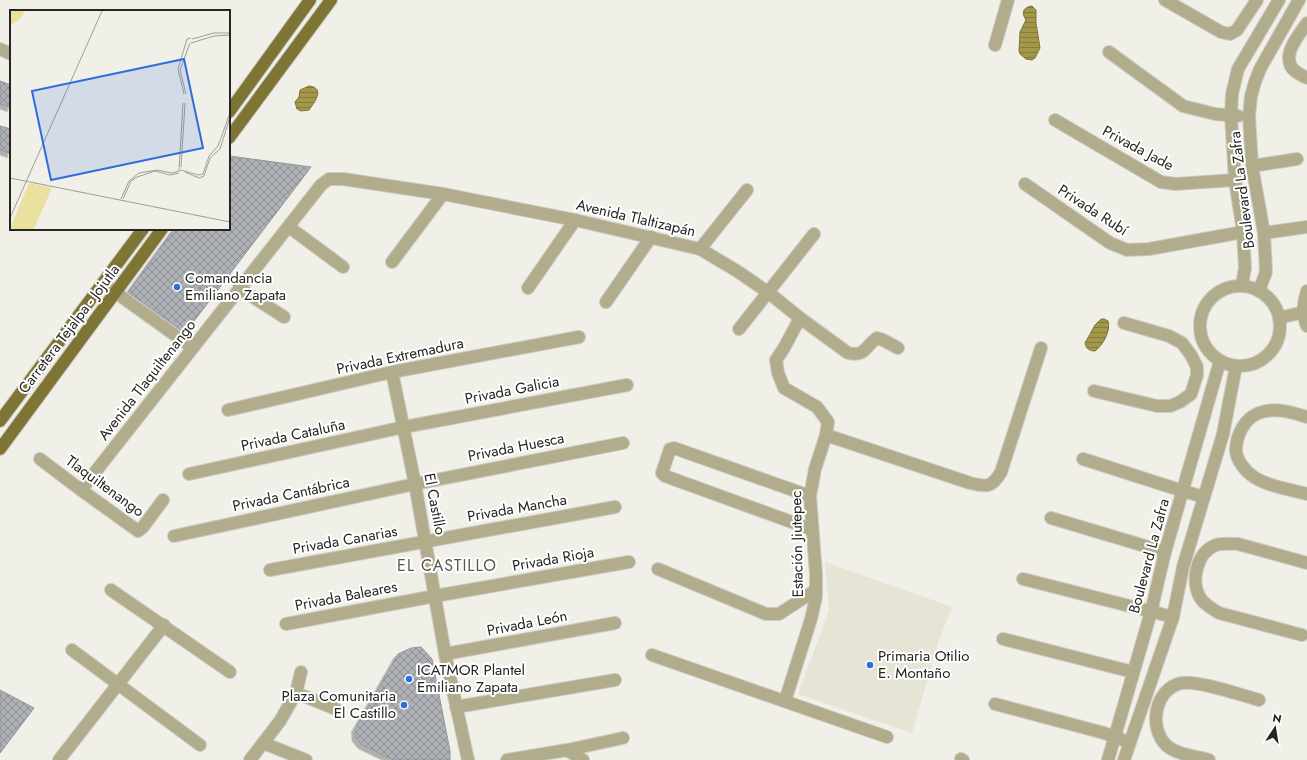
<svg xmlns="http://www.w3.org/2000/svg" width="1307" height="760" font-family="Jost,sans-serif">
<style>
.built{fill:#e6e4d5}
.water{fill:url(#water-rules);stroke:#7d753d}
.building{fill:url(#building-cross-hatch);stroke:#92959b;filter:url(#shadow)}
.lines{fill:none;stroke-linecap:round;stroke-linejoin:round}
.minor-casing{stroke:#cbcbc4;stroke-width:14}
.major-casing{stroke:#cbcbc4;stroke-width:14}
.minor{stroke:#b1ad8c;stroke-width:12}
.major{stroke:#7e7434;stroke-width:12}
.poi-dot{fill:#306ddb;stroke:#fff;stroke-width:1.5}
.labels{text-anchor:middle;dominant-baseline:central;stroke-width:4;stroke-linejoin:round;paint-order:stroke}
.street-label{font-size:15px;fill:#252522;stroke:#fff}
.poi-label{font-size:15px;fill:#252522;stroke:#fff;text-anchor:start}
.neighbourhood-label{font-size:16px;letter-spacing:1px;fill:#575751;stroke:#fff}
.inset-road{fill:none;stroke:#9f9e99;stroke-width:1}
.view{fill:#306ddb;fill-opacity:0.15;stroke:#306ddb;stroke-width:2}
.inset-edge{fill:none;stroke:#252522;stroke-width:2}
</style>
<defs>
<pattern id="water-rules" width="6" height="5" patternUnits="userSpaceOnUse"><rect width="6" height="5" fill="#a39748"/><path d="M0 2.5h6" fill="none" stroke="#857b3c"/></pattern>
<pattern id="building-cross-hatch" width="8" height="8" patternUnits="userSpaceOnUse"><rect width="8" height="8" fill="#adb1b6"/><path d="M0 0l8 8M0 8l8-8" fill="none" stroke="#8d9094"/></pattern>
<filter id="shadow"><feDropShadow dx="-3.5" dy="3.5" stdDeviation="0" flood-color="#0004"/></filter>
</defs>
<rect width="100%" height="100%" fill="#f0efe8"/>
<!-- built -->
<path class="built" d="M825,562l127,45 -14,35 -26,91 -114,-39 31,-83z"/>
<!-- water -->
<g class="water">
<path d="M1032,6l4,4v13l4,25 -5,10 -3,2 -6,-1 -6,-5 -1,-3 1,-19 6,-12c-5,-7 -3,-13 6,-14z"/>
<path d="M309,86c17,2 5,17 0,24l-8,1 -4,-2 -2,-7 4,-5 1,-7z"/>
<path d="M1101,319h3l4,2c3,10 -5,24 -13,30 -5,0 -9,-2 -10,-8l10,-18z"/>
</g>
<!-- building -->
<g class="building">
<path d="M0,81l11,4v23l-11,-4z"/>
<path d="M0,126l11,3v25l-11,-4z"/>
<path d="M229,156l82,11 -126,166 -57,-41 46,-63h55z"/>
<path d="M421,647l11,12 18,92v9h-57l-31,-15 -6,-7 -1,-9 43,-75 13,-6z"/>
<path d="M0,690l34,18 -34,45z"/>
</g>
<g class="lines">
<!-- minor casing -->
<g class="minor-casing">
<g id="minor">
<path d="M1165,0l56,32 9,2 7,-4 20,-30"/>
<path d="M1307,23c-7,11 -22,27 -17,41 2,7 11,11 17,14"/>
<path d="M995,45l13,-45"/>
<path d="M0,49l11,5"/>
<path d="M1109,52l74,54 32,8 23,2"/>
<path d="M1055,120l106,62 14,2 60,-4"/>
<path d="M1252,166l45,-7"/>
<path d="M1025,184l85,59 17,7 22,-1 94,-17"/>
<path d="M289,227l54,40"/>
<path d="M1264,233l43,-6"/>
<path d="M700,249l47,-59"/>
<path d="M392,262l51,-68"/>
<path d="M104,284l89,64"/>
<path d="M1242,285l3,-17 -2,-36 -8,-52 -4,-64 1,-22 6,-25 41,-69"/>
<circle cx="1240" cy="326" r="40"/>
<path d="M239,288l45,29"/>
<path d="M528,288l47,-68"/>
<path d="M1259,291l7,-19 -2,-39 -12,-67 -3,-50 2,-20 4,-14 5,-13 39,-69"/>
<path d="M1307,291c-4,11 -5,25 0,35"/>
<path d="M606,302l45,-65"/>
<path d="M1279,318l25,-6"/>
<path d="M739,329l75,-95"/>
<path d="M392,372l23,112 30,170 23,106"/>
<path d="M1094,391l63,15h13l10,-4 11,-8 6,-19v-8l-6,-12 -9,-12 -13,-7 -45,-13"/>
<path d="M228,410l164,-38 187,-35"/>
<path d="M1307,417c-16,-5 -32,-10 -48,-4 -14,5 -23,22 -23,37 0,10 10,22 18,27 15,10 36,12 53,17"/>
<path d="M826,435l144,48c16,4 22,5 31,-11l40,-124"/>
<path d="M40,459l41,31 57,41 5,-4 20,-27"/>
<path d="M1083,459l100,32 21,6"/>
<path d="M189,474l215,-47 223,-42"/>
<path d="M81,490l240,-305 8,-6h14l100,15 132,26 125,29 37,22 32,22 31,25 48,35c18,4 17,-7 29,-15l6,2 15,8"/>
<path d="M810,496l-136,-48 -4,1 -8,24 3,3 146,53"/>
<path d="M1051,518l114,34"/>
<path d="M174,536l241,-52 208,-41"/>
<path d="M658,569l108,45h13l37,-24"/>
<path d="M270,570l345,-63"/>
<path d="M1023,579l150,38"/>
<path d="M111,590l119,82"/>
<path d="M286,624l149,-28 194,-34"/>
<path d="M1302,635l-83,-22c-6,-4 -14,-8 -18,-14 -11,-16 -5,-47 15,-54 7,-2 15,-1 22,-1l69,19"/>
<path d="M1003,639l130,33"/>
<path d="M72,650l128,95"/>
<path d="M445,654l170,-31"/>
<path d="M652,655l235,82"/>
<path d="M296,693l40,16"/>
<path d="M785,701l26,-82 5,-22v-23l-6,-78 5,-27 11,-34 2,-13 -11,-15 -33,-19 -6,-15 -2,-13 8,-12 16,-30"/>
<path d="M995,704l109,29 19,7"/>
<path d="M456,707l159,-27"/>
<path d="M263,743l43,17"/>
<path d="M567,750l16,10"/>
<path d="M961,759l2,1"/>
<path d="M59,760l105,-135"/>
<path d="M250,760l30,-39 16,-28 5,-21"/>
<path d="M507,760l60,-10 56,-12"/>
<path d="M1108,760l43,-148 14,-60 55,-191"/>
<path d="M1124,760l49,-143 10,-50 40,-133 13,-68"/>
<path d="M1209,760c-14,-4 -32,-5 -43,-15 -18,-18 -11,-57 16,-62 16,-3 59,12 77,17"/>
</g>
</g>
<!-- major casing -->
<g class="major-casing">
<g id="major">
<path d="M229,112l81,-112"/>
<path d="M229,138l102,-138"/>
<path d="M0,421l143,-192"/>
<path d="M0,449l162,-220"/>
</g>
</g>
<!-- minor -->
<use href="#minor" class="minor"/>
<!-- major -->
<use href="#major" class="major"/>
</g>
<!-- markers -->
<g class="poi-dot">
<circle cx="177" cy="287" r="4"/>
<circle cx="870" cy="665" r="4"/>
<circle cx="409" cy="679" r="4"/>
<circle cx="404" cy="705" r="4"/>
</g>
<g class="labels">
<!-- street labels -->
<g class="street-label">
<text transform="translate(1138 148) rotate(28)">Privada Jade</text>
<text transform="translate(1242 190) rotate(-97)">Boulevard La Zafra</text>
<text transform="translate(1093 210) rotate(33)">Privada Rubí</text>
<text transform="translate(636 218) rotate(13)">Avenida Tlaltizapán</text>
<text transform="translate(69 329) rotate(-53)">Carretera Tejalpa - Jojutla</text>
<text transform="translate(400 356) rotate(-12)">Privada Extremadura</text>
<text transform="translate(147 380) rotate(-52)">Avenida Tlaquiltenango</text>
<text transform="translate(512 390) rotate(-11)">Privada Galicia</text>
<text transform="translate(293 435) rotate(-12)">Privada Cataluña</text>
<text transform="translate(516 447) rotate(-11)">Privada Huesca</text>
<text transform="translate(105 486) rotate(36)">Tlaquiltenango</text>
<text transform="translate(291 494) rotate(-12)">Privada Cantábrica</text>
<text transform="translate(435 504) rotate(79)">El Castillo</text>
<text transform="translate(517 508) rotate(-10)">Privada Mancha</text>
<text transform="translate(345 540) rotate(-10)">Privada Canarias</text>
<text transform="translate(797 544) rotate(-91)">Estación Jiutepec</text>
<text transform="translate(1149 556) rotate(-75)">Boulevard La Zafra</text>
<text transform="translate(553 559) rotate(-10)">Privada Rioja</text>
<text transform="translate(346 596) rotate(-11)">Privada Baleares</text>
<text transform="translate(527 623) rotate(-11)">Privada León</text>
</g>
<!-- poi labels -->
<g class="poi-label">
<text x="185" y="278">Comandancia<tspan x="185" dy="17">Emiliano Zapata</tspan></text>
<text x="878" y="656">Primaria Otilio<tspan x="878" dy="17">E. Montaño</tspan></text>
<text x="417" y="670">ICATMOR Plantel<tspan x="417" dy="17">Emiliano Zapata</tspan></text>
<text x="396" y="696" text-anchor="end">Plaza Comunitaria<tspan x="396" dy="17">El Castillo</tspan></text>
</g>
<!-- neighbourhood labels -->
<g class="neighbourhood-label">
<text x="447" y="565">EL CASTILLO</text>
</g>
</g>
<!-- overview -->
<g transform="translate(10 10)">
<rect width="220" height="220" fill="#f0efe8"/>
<path d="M0,1h15l-3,6 -9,7h-3z" fill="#eae19f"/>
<path d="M19,173l23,5 -18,41h-24z" fill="#eae19f"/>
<path class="inset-road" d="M182,29l22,-6h16M181,33l23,-7 16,-1M174,84l-6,-25 9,-30 4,-1M176,84l-6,-24 10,-27M171,157l4,-64M171,160l17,5 5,-1 6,-18 9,-10 12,-33M171,161l-2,-1 4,-67M175,162l14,6 5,-2 6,-18 10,-9 10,-32M0,168l220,44M111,189l8,-18 10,-8 18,-3 15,3 7,-2M113,189l8,-18 6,-4 18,-6 15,4 9,-2M0,208l92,-207"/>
<path class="view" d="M174,49l19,89 -152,32 -19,-89z"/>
<rect width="220" height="220" class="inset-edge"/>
</g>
<!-- north arrow -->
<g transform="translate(1275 728) rotate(12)" stroke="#ffffff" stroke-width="3" paint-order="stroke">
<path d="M0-3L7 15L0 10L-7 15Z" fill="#252522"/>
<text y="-6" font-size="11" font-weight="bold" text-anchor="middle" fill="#252522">N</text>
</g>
</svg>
